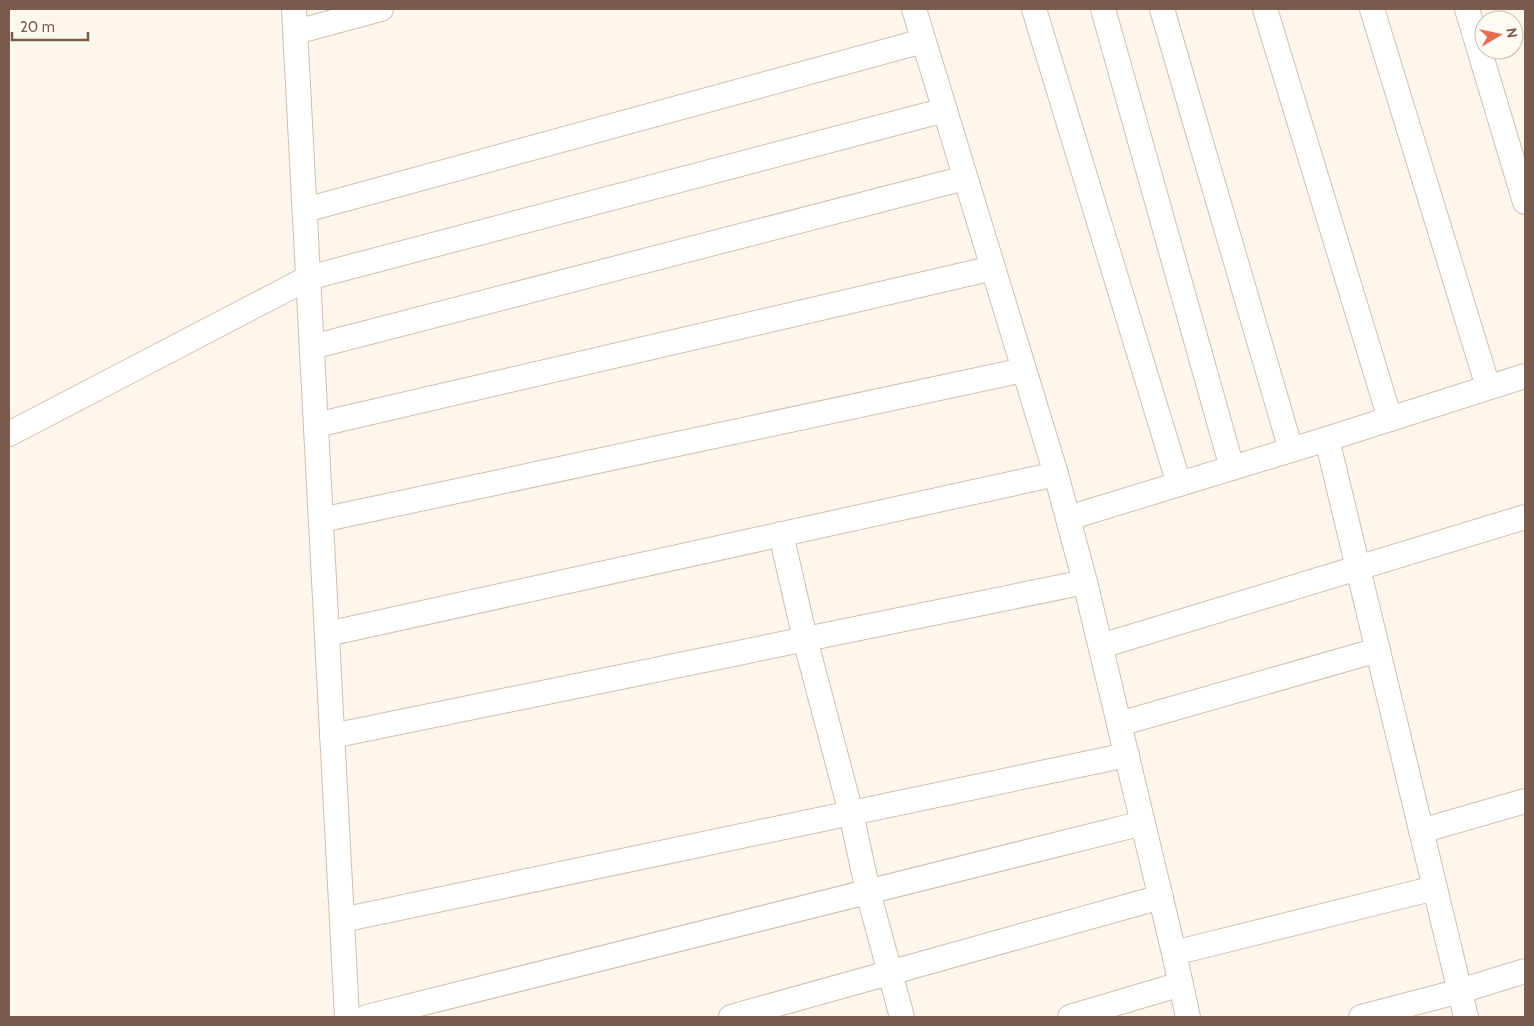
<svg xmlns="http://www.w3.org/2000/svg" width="1534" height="1026" font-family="Cabin,sans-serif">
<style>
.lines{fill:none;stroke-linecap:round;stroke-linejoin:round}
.street-casing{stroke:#d1beb0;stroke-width:26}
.street{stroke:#fff;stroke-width:24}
</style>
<rect width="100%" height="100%" fill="#fdf6ec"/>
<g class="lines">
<!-- street casing -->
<g class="street-casing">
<g id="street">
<path d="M294,9l53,1008"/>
<path d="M914,9l142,465 29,108 89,371 14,64"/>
<path d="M1034,9l145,475"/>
<path d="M1103,9l129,459"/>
<path d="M1162,9l129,441"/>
<path d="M1265,9l125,410"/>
<path d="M1372,9l116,378"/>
<path d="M1467,9l58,193"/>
<path d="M296,32l85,-23"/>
<path d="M305,210l618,-169"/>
<path d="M312,347l653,-169"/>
<path d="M316,425l677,-157"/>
<path d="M9,434l299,-156 637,-168"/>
<path d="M1327,439l198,-63"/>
<path d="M1068,518l259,-79 139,578"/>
<path d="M321,520l703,-150"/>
<path d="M781,534l24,105 46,174 17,79 34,125"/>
<path d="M327,634l729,-160"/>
<path d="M1101,646l424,-129"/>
<path d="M1119,724l259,-74"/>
<path d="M332,736l753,-154"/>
<path d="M1421,831l104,-30"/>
<path d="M342,920l785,-165"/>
<path d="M1174,953l261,-65"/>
<path d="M367,1017l776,-194"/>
<path d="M731,1017l430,-120"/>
<path d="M1070,1017l111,-33"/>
<path d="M1361,1017l99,-26 65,-20"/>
</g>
</g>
<!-- street -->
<use href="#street" class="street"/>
</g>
<!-- border -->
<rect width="1534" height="1026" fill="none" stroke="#7a5c4d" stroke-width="20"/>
<!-- north arrow -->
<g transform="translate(1499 35) rotate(81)"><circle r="24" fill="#fffaf3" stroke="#cabbb1"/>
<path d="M0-4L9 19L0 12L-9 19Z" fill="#e76f51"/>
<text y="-8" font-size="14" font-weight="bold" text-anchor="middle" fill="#7a5c4d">N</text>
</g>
<!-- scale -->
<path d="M12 32v8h76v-8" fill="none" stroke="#7a5c4d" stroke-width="2.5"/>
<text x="20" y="32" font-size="15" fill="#7a5c4d" stroke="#fffaf3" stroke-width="4" paint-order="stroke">20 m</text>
</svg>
